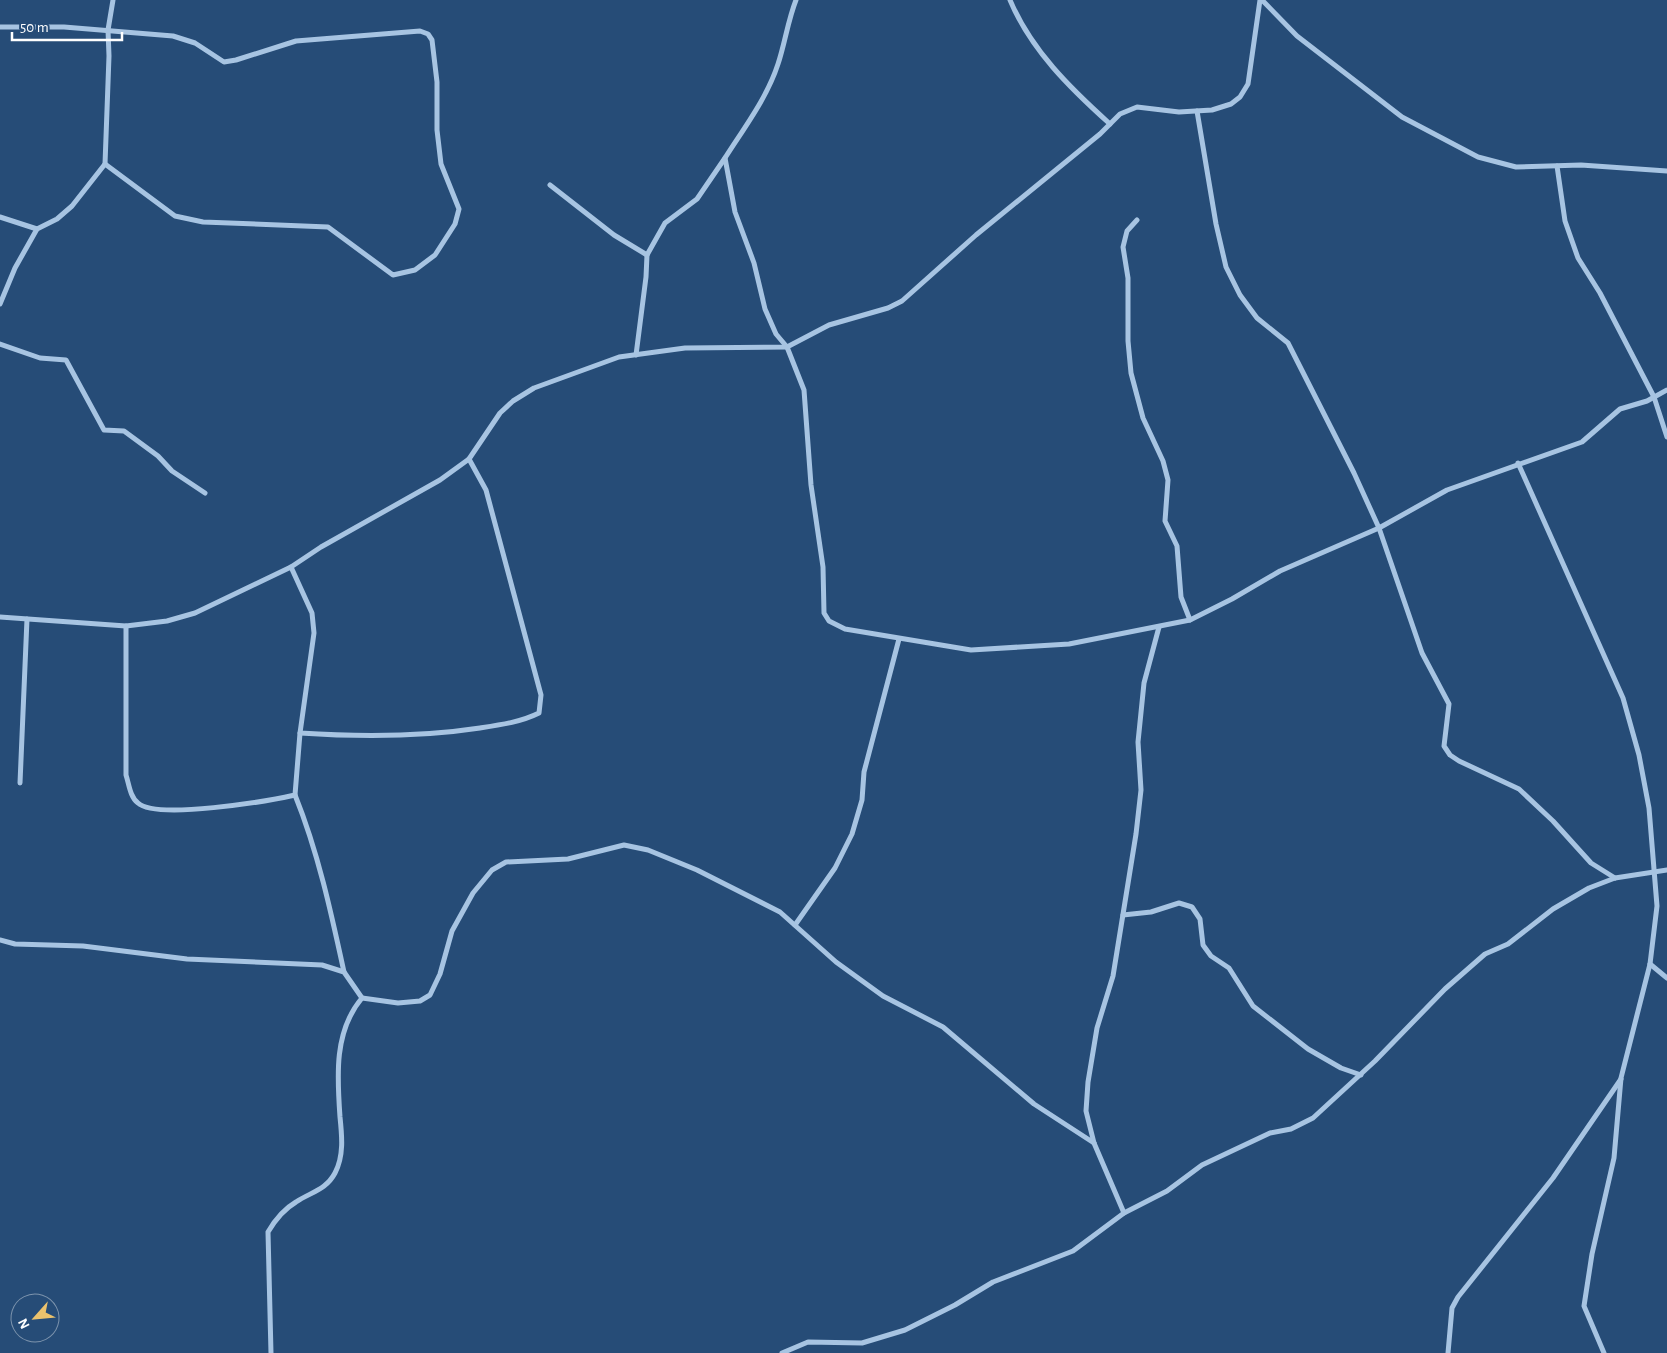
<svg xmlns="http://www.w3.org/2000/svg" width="1667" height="1353" font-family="'Alegreya Sans',sans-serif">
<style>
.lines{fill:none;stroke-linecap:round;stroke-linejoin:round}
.street{stroke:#a7c4e2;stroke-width:5}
</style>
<rect width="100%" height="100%" fill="#264c77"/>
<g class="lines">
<!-- street -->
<g class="street">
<path d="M796,0c-8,20 -11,43 -18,64 -11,34 -34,64 -53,94l10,54 19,51 11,46 11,25 11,13 17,43 7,95 12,82 1,46 5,8 16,8 126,21 98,-6 121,-24 42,-21 48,-28 99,-43 68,-38 135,-48 38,-33 27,-8 20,-11"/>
<path d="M1010,0c21,50 60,88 100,124"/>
<path d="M1262,0l35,36 105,81 76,40 38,10 65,-2 86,6"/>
<path d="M0,27h64l109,9 22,7 29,19 12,-2 60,-19 124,-10 8,3 4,6 5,42v48l4,34 18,45 -4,15 -20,31 -20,15 -22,5 -65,-48 -125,-5 -28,-6 -70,-52"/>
<path d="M1197,111l19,113 10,43 14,28 17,23 31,25 66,130 25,55 43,125 27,51 -5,42 6,9 9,6 60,28 34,32 38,42 24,15"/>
<path d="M1557,166l8,55 13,37 22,35 54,104 13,40"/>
<path d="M550,185l64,50 33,20"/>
<path d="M0,217l37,12"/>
<path d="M1137,220l-10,11 -4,16 5,31v63l3,32 12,45 20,43 5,19 -3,41 12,25 4,51 9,23"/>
<path d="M0,304l15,-36 22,-39 20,-10 15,-13 33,-42 4,-108 -1,-26 5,-30"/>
<path d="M0,344l40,14 26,2 38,70 20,1 34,25 14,15 33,22"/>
<path d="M636,355l10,-78 1,-22 18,-32 32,-24 28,-41"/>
<path d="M1518,463l105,235 16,57 10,53 8,98 -7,58 -29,114 -7,80 -22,96 -8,52 20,47"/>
<path d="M291,567l21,46 2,20 -14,100c60,4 121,4 180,-5 20,-3 41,-6 59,-15l2,-18 -55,-205 -17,-31"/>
<path d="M0,617l126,9 41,-5 28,-8 96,-46 30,-20 119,-67 29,-21 31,-46 13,-12 21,-13 85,-31 66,-9 102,-1 42,-22 59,-17 14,-7 74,-66 124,-101 20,-20 17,-7 42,5 33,-2 19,-6 9,-7 8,-13 12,-84"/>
<path d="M126,626v149c3,9 4,22 12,28 18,17 131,-2 157,-8l5,-62"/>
<path d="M20,783l7,-164"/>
<path d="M295,795c23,57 36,117 49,177"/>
<path d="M1123,915l28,-3 28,-9 13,4 8,12 3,26 8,11 18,12 24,38 55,43 33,19 20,7"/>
<path d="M795,925l40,-57 17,-34 10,-34 2,-28 35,-133"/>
<path d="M0,940l15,4 68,2 104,13 135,6 22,7 18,26"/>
<path d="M1650,964l17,14"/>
<path d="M1124,1213l-30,-70 -8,-32 2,-29 9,-54 16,-52 23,-142 5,-44 -3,-48 6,-59 15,-56"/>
<path d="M271,1353l-3,-121c7,-12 16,-23 28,-30 15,-10 30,-12 39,-29 9,-17 7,-37 5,-56 -3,-41 -6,-86 22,-119l36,5 22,-2 10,-6 10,-21 12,-43 21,-38 19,-23 14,-8 62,-3 56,-14 24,5 49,20 83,42 56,50 47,34 60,31 91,77 60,39"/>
<path d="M782,1353l26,-11 54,1 43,-13 50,-25 38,-23 80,-31 51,-38 43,-22 35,-26 68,-32 21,-4 22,-11 62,-57 70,-72 40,-35 23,-10 45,-35 36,-21 26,-10 52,-8"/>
<path d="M1448,1353l4,-45 6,-11 95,-119 68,-99"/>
</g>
</g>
<!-- north arrow -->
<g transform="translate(35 1318) rotate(243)"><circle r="24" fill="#264c77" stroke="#7d94ad"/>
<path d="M0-4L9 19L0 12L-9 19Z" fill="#ebc26d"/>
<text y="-8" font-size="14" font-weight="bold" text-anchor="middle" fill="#ffffff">N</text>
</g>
<!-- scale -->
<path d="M12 32v8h110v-8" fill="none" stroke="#ffffff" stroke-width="2.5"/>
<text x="20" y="32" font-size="15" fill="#ffffff" stroke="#264c77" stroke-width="4" paint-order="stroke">50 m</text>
</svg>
